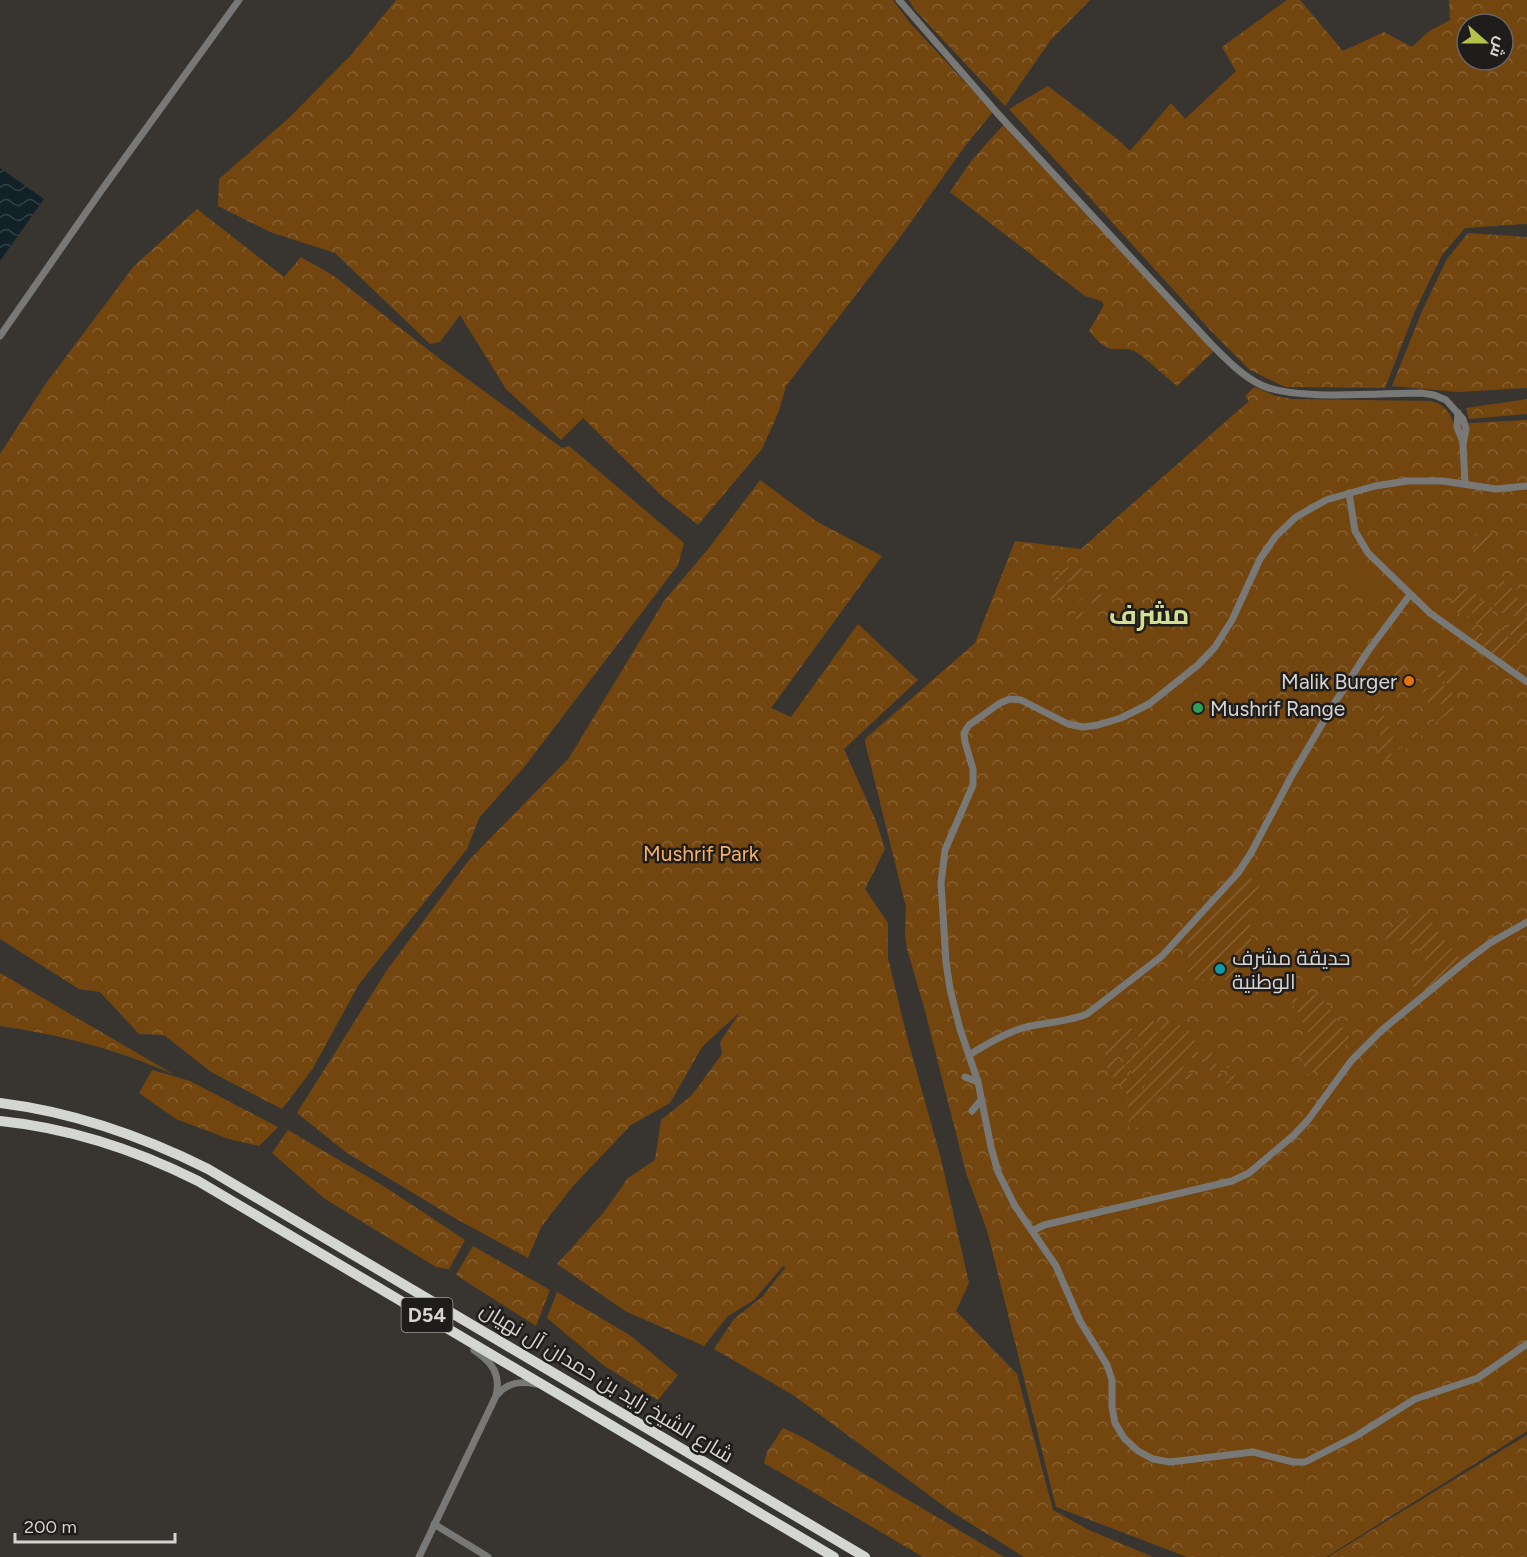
<svg xmlns="http://www.w3.org/2000/svg" width="1527" height="1557" font-family="Figtree,Cairo,sans-serif">
<style>
.forest{fill:url(#forest-crowns);fill-rule:evenodd}
.garden{fill:url(#garden-furrows)}
.pitch{fill:#73460f}
.water{fill:url(#water-waves)}
.lines{fill:none;stroke-linecap:round;stroke-linejoin:round}
.minor{stroke:#787977;stroke-width:7}
.highway{stroke:#d3d6d1;stroke-width:10}
.food-dot{fill:#e8710a;stroke:#1e1d1b;stroke-width:2}
.leisure-dot{fill:#2e9e5b;stroke:#1e1d1b;stroke-width:2}
.culture-dot{fill:#0f9aa8;stroke:#1e1d1b;stroke-width:2}
.labels{text-anchor:middle;dominant-baseline:central;stroke-width:5;stroke-linejoin:round;paint-order:stroke}
.shield{fill:#1e1d1b;stroke:#9f9c9a;stroke-width:1.5}
.shield-label{font-size:20px;font-weight:bold;fill:#d6d3d1}
.poi-label{font-size:21px;fill:#d6d3d1;stroke:#1e1d1b;text-anchor:start}
.park-label{font-size:21px;fill:#f7b067;stroke:#1e1d1b}
.street-label{font-size:21px;fill:#d6d3d1;stroke:#1e1d1b}
.district-label{font-size:27px;font-weight:bold;fill:#d2de91;stroke:#1e1d1b}
</style>
<defs>
<pattern id="forest-crowns" width="20" height="18" patternUnits="userSpaceOnUse" patternTransform="scale(1.5)"><rect width="20" height="18" fill="#73460f"/><path d="M2 6a3 3 0 1 1 6 0M12 15a3 3 0 1 1 6 0" fill="none" stroke="#866031"/></pattern>
<pattern id="garden-furrows" width="10" height="10" patternUnits="userSpaceOnUse" patternTransform="scale(1.5)"><rect width="10" height="10" fill="#73460f"/><path d="M-1 1l2-2M0 10L10 0M9 11l2-2" fill="none" stroke="#866031"/></pattern>
<pattern id="water-waves" width="16" height="10" patternUnits="userSpaceOnUse" patternTransform="scale(1.5)"><rect width="16" height="10" fill="#112127"/><path d="M0 5q4-4 8 0t8 0" fill="none" stroke="#334045"/></pattern>
</defs>
<rect width="100%" height="100%" fill="#383531"/>
<!-- forest -->
<g class="forest">
<path d="M396,0h497l17,23 83,89 -28,34 -64,90 -115,150 -7,25 -17,38 -64,76 -35,-28 -80,-79 -22,22 -55,-51 -46,-74 -20,27 -10,2 -95,-91 -65,-21 -52,-26 1,-27 72,-63 60,-61z"/>
<path d="M909,0h181l-40,41 -45,65 -91,-97z"/>
<path d="M1287,0h13l43,51 41,-19 28,15 16,-15 22,-12 -1,-20h78v224l-62,4 -23,27 -27,56 -30,77 -100,-1 -35,-17 -40,-40 -201,-221 39,-23 68,52 14,13 41,-48 14,16 51,-48 -14,-24zM1467,24h36v36h-36z"/>
<path d="M1005,123l209,228 -37,35c-14,-11 -26,-24 -41,-34 -8,-5 -16,-2 -24,-3 -11,-2 -16,-11 -23,-18l15,-26 -3,-4 -16,-5 -135,-104 22,-32z"/>
<path d="M197,209l87,68 17,-20 33,19 106,83 122,89 7,-2 115,97 -6,22 -153,201 -46,52 -12,31 -108,135 -47,86 -30,39 -71,-37 -47,-37 -25,-1 -39,-42 -21,-3 -79,-50v-485l47,-72 87,-116z"/>
<path d="M1468,233l59,4v151l-69,4 -66,-6 31,-77 24,-50z"/>
<path d="M1254,387l22,9 16,3 138,2c14,3 19,10 24,23l73,-4v1011l-201,126h-139l-131,-50 -69,-277 -21,-57 -42,-166 -17,-58 -2,-16 1,-26 -41,-165 1,-4 109,-95 40,-102 66,8 168,-148 -4,-5z"/>
<path d="M1527,399v15l-58,5 -3,-11z"/>
<path d="M760,480l56,41 66,35 -111,152 20,9 67,-93 60,56 -74,69 32,72 9,28 -20,40 23,34v35l19,79 34,122 28,124 -13,28 61,63 36,136 36,20 64,27h-129l-72,-45 -159,-117 -79,-46 20,-30 29,-23 22,-28 -1,-3 -30,35 -26,16 -24,30 -79,-35 -68,-47 47,-52 24,-34 27,-18 6,-40 31,-25 30,-41 -2,-12 20,-30 -38,35 -32,56 -39,22 -58,61 -32,41 -13,31 -77,-42 -104,-63 -50,-40 90,-143 82,-110 100,-102 95,-157 45,-53z"/>
<path d="M0,973l173,101c-57,-25 -112,-39 -173,-48z"/>
<path d="M152,1070l38,11 88,46 -19,19 -30,-7 -53,-20 -37,-26z"/>
<path d="M288,1130l97,57 80,53 -16,29 -13,-2 -111,-68 -53,-46z"/>
<path d="M473,1246l77,44 -14,36 -80,-51z"/>
<path d="M557,1292l74,44 47,39 -20,25 -55,-35 -56,-47z"/>
<path d="M783,1428l21,10 200,119h-81l-159,-94 3,-11z"/>
<path d="M1527,1435v122h-199z"/>
</g>
<!-- garden -->
<g class="garden">
<path d="M1488,530l4,2v8l-7,7v6h-12l3,-9 -2,-7 1,-3z"/>
<path d="M1080,563l4,11 -18,9 -8,-9 10,-7z"/>
<path d="M1057,576l8,8 -9,17 -10,-4z"/>
<path d="M1503,580l9,8 -1,4 3,4 4,2 5,-3 4,2v16c-13,7 -34,2 -34,-16 1,-7 7,-12 10,-17z"/>
<path d="M1463,589l7,1 12,8 -11,8 -3,13 -12,-8 -4,-9 3,-8z"/>
<path d="M1095,593l11,3 -4,4 -16,5 -8,18c-7,-15 1,-28 17,-30z"/>
<path d="M1484,600l8,5 1,7 -7,10 -9,2 -5,-4c-2,-10 2,-17 12,-20z"/>
<path d="M1527,616v31l-14,-8 -5,-10 4,-9z"/>
<path d="M1498,627c9,5 12,16 23,20l-14,16 -28,-19 2,-3 -3,-3 -3,4 -4,-3 2,-3h3l1,-5 10,5 7,-7z"/>
<path d="M1401,658l6,1 -3,9 1,9c-40,15 -22,34 -11,61l-15,23c-5,-12 2,-15 1,-27 0,-8 -4,-15 -5,-23 -2,-17 9,-48 26,-53z"/>
<path d="M1460,667l4,3 -12,17 -15,-11 4,-6 10,3z"/>
<path d="M1439,685c13,2 19,12 13,25l-61,50 -8,-1 4,-6 6,1 48,-39 2,-5 -1,-5 -5,-3 -8,2 -5,-7 -1,-8z"/>
<path d="M1244,875l16,8 -8,22 -2,16 2,31 -17,29 -21,-3 -26,3v-26l-2,-17z"/>
<path d="M1422,907l20,30 19,23 -35,30 -7,-1 -10,-4c4,-3 9,-6 11,-9 17,-20 -12,-42 -32,-34l-5,-7z"/>
<path d="M1312,994l9,3 30,42 -19,23 -25,13 -10,-26 12,-6 2,-5 -19,-36 3,-4 11,-1z"/>
<path d="M1145,1017c14,2 13,19 17,31l-11,13 -10,30 -13,6c-4,-9 -10,-15 -17,-23 -15,-19 1,-40 17,-51l2,5 5,3 1,8 -4,2 1,6 -4,3 -7,-3 -6,5 1,8 7,3 1,5 -4,3 1,6 6,2 4,-4 -1,-5 -4,-3 -1,-4 6,-5 -1,-7 3,-2 5,2 5,-4 -1,-7 -4,-1 -1,-9 4,-4 -1,-6z"/>
<path d="M1167,1021c20,3 29,15 32,34l-2,3h-10l-4,8 4,6 11,4 -9,4 -8,-2 -7,1c-14,12 -37,28 -37,49l-8,1 -1,-30 14,-6 11,-31 11,-12 -4,-25h5z"/>
<path d="M1211,1051l10,23 11,2 2,-6 -14,-4v-2l17,4 -3,10 -5,3 1,4c-13,-8 -24,-14 -27,-30z"/>
</g>
<!-- pitch -->
<g class="pitch">
<path d="M1361,564l22,23 -13,12 -21,-23z"/>
<path d="M1191,687l23,34 -10,7 -23,-34z"/>
</g>
<!-- water -->
<path class="water" d="M0,168l44,31 -44,62z"/>
<g class="lines">
<!-- minor -->
<g class="minor">
<path d="M899,0l99,114 213,230c15,15 31,32 50,41 33,16 120,8 160,8l13,2 12,5 17,19 3,10 -3,15 2,39"/>
<path d="M0,336l101,-145 138,-191"/>
<path d="M1458,413l-1,14 6,15"/>
<path d="M1527,486l-31,3 -53,-8h-36l-32,5 -49,14 -30,17 -20,19 -16,23 -28,61 -17,27 -17,18 -49,39 -28,14 -23,7 -15,2 -15,-3 -47,-24 -11,-1 -10,4 -31,22 -5,8 1,9 8,27v16l-28,65 -4,33 5,79 4,27 10,40 18,53 13,65 7,25 17,34 41,60 24,55 27,44 5,15v27l3,16 9,15 14,13 15,8 17,3 83,-10 40,10h12l51,-26 59,-37 63,-21 49,-34"/>
<path d="M1349,493l6,38 13,22 62,60 97,69"/>
<path d="M969,1055c18,-11 36,-22 57,-28 20,-5 42,-5 61,-13l75,-58 76,-83 13,-20 40,-76 41,-70 36,-56 41,-55"/>
<path d="M965,1077l13,5"/>
<path d="M972,1111l9,-11"/>
<path d="M1032,1231l12,-6 188,-44 17,-8 45,-38 14,-15 43,-59 31,-31 84,-69 24,-18 37,-21"/>
<path d="M498,1394c10,-12 23,-13 38,-10"/>
<path d="M434,1524l54,33"/>
<path d="M419,1557l77,-161c5,-22 -4,-34 -22,-46"/>
</g>
<!-- highway -->
<g class="highway">
<path d="M0,1103c73,9 142,33 208,66l657,388"/>
<path d="M0,1121c70,7 136,29 198,60l636,376"/>
</g>
</g>
<!-- markers -->
<circle class="food-dot" cx="1409" cy="681" r="6"/>
<circle class="leisure-dot" cx="1198" cy="708" r="6"/>
<circle class="culture-dot" cx="1220" cy="969" r="6"/>
<g class="labels">
<!-- shield labels -->
<rect class="shield" x="401.5" y="1298" width="51" height="34" rx="4.5"/>
<g class="shield-label">
<text x="427" y="1315">D54</text>
</g>
<!-- poi labels -->
<g class="poi-label">
<text x="1397" y="681" text-anchor="end">Malik Burger</text>
<text x="1210" y="708">Mushrif Range</text>
<text x="1232" y="957">حديقة مشرف<tspan x="1232" dy="24">الوطنية</tspan></text>
</g>
<!-- park labels -->
<g class="park-label">
<text x="701" y="853">Mushrif Park</text>
</g>
<!-- street labels -->
<g class="street-label">
<text transform="translate(607 1382) rotate(31)">شارع الشيخ زايد بن حمدان آل نهيان</text>
</g>
<!-- district labels -->
<g class="district-label">
<text x="1149" y="614">مشرف</text>
</g>
</g>
<!-- north arrow -->
<g transform="translate(1485 42) rotate(111)"><circle r="28" fill="#1e1d1b" stroke="#686664" stroke-width="1.5"/>
<path d="M0-4.5L10 22L0 15L-10 22Z" fill="#b4c24b"/>
<text y="-9" font-size="16" font-weight="bold" text-anchor="middle" fill="#d6d3d1">ش</text>
</g>
<!-- scale -->
<path d="M15 1533v9h160v-9" fill="none" stroke="#d6d3d1" stroke-width="3"/>
<text x="24" y="1533" font-size="18" fill="#d6d3d1" stroke="#1e1d1b" stroke-width="4.5" paint-order="stroke">200 m</text>
</svg>
